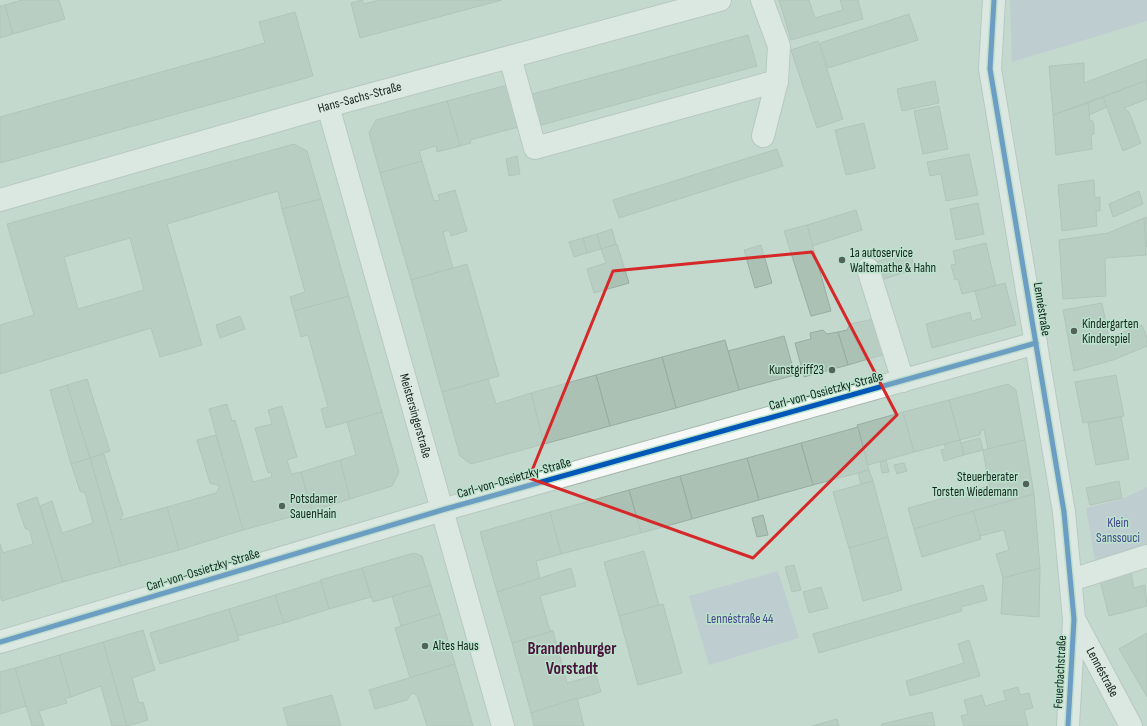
<svg xmlns="http://www.w3.org/2000/svg" width="1147" height="726" font-family="'Sofia Sans Condensed',sans-serif">
<style>
.green{fill:#b3bfd3}
.building{fill:#aac1b4;stroke:#9baba2;fill-rule:evenodd}
.lines{fill:none;stroke-linecap:round;stroke-linejoin:round}
.minor-casing{stroke:#a5b6ad;stroke-width:24}
.minor{stroke:#f6f9f8;stroke-width:22}
.cycleway-casing{stroke:#bbe2cc;stroke-width:8}
.cycleway{stroke:#0057b8;stroke-width:5}
.marked{fill:none;stroke:#d62828;stroke-width:3;stroke-linejoin:round}
.poi-dot{fill:#526359;stroke:#bbe2cc;stroke-width:1.5}
.labels{text-anchor:middle;dominant-baseline:central;stroke-width:3;stroke-linejoin:round;paint-order:stroke}
.street-label{font-size:13px;fill:#14231b;stroke:#bbe2cc}
.poi-label{font-size:13px;fill:#14231b;stroke:#bbe2cc;text-anchor:start}
.park-label{font-size:13px;fill:#46468c;stroke:#bbe2cc}
.district-label{font-size:17px;font-weight:bold;fill:#4b123b;stroke:#bbe2cc}
</style>
<rect width="100%" height="100%" fill="#c4d9cd"/>
<!-- green -->
<g class="green">
<path d="M1010,0h137v21l-135,41z"/>
<path d="M1147,487v69l-50,16 -11,-64 36,-9z"/>
<path d="M778,571l21,67 -90,27 -20,-69z"/>
</g>
<!-- building -->
<g class="building">
<path d="M22,0h37l6,19 -52,15 -8,-29z"/>
<path d="M362,0l2,4 15,-4h123l-142,38 -9,-35z"/>
<path d="M779,0h30l6,18 28,-8 -3,-10h18l5,19 -72,21z"/>
<path d="M5,5l8,29 -13,4v-32z"/>
<path d="M295,12l18,64 -313,87v-46l265,-74 -6,-21z"/>
<path d="M909,14l9,26 -90,28 -8,-25z"/>
<path d="M748,35l9,31 -223,61 -9,-31z"/>
<path d="M818,41l25,78 -26,9 -26,-78z"/>
<path d="M1147,59v28l-2,-6 -92,34 -4,-49 35,-3v20z"/>
<path d="M935,81l4,22 -37,8 -5,-22z"/>
<path d="M1145,81l2,6v12l-23,9 5,4 12,31 -18,8 -20,-54z"/>
<path d="M511,84l11,42 -52,14 1,3 -11,3 -13,-45z"/>
<path d="M1103,97l4,10 -18,8 -1,-12z"/>
<path d="M447,101l13,45 -23,6 -1,-6 -17,5 3,10 -42,12 -11,-40 7,-13z"/>
<path d="M1088,103l2,18h3l1,6v7l-3,1 1,14 -36,6 -3,-40z"/>
<path d="M939,106l9,43 -25,5 -9,-43z"/>
<path d="M864,123l11,45 -29,7 -11,-45z"/>
<path d="M294,144l13,7 14,48 -39,10 -4,-18 -111,33 35,121 -42,12 -9,-29 -151,46v-49l34,-10 -27,-91zM130,238l14,52 -66,19 -14,-52z"/>
<path d="M777,149l6,17 -164,52 -6,-18z"/>
<path d="M969,154l9,41 -32,6 -5,-27 -11,2 -3,-14z"/>
<path d="M517,156l3,18 -11,2 -3,-17z"/>
<path d="M422,161l12,40 6,-1 -2,-5 17,-5 12,41 -16,5 -2,-6 -6,2 10,36 -42,12 -31,-107z"/>
<path d="M1094,180l1,18 5,-1v14h-4l1,15 -35,5 -4,-46z"/>
<path d="M1139,191l4,13 -30,13 -4,-13z"/>
<path d="M321,199l28,97 -55,15 -4,-14 15,-5 -23,-83z"/>
<path d="M978,203l6,31 -28,6 -6,-31z"/>
<path d="M856,210l6,20 -50,16 -5,-21z"/>
<path d="M1147,217v29l-2,1 -1,-29z"/>
<path d="M1144,218l2,37 -41,3 1,38 -43,3 -4,-59 49,-7z"/>
<path d="M807,225l24,86 -20,5 -27,-85z"/>
<path d="M612,229l4,15 -15,5 -4,-15z"/>
<path d="M597,234l4,15 -14,4 -4,-15z"/>
<path d="M583,238l4,15 -13,4 -5,-15z"/>
<path d="M986,243l10,43 -34,8 -4,-15 -3,1 -4,-15 5,-1 -3,-13z"/>
<path d="M617,244l12,39 -35,10 -7,-24 19,-6 -5,-14z"/>
<path d="M761,245l11,38 -17,5 -11,-38z"/>
<path d="M910,252l5,17 -37,12 -6,-18z"/>
<path d="M467,264l32,112 -57,16 -31,-112z"/>
<path d="M1005,283l11,42 -84,23 -6,-24 44,-12 2,9 10,-3 -7,-27z"/>
<path d="M349,296l33,116 -56,16 -5,-19 7,-2 -20,-72 -7,2 -7,-26z"/>
<path d="M1102,303l7,35 33,-13 5,13v8l-34,14 -39,11 -11,-61z"/>
<path d="M240,316l5,13 -25,9 -4,-13z"/>
<path d="M879,318l10,35 -41,12 -10,-33 9,-2 3,-6z"/>
<path d="M823,330l4,4 11,-2 10,33 -44,12 -9,-34 16,-4 -1,-6z"/>
<path d="M784,336l11,39 -56,15 -11,-39z"/>
<path d="M725,340l14,50 -63,18 -14,-51z"/>
<path d="M662,357l14,51 -66,18 -14,-51z"/>
<path d="M596,375l14,51 -66,18 -13,-51z"/>
<path d="M1116,375l8,41 -41,7 -8,-41z"/>
<path d="M87,379l23,72 -20,7 -23,-73z"/>
<path d="M488,379l8,25 35,-11 13,51 -73,20 -11,-8 -18,-64z"/>
<path d="M1008,384l8,6 9,50 -37,9 -4,-19h-3l-1,5 -20,5 -11,-40z"/>
<path d="M67,385l23,73 -19,6 -21,-74z"/>
<path d="M949,400l11,40 -46,12 -11,-40z"/>
<path d="M227,404l5,17 3,-1 18,62 19,-5 -1,-5 -3,1 -13,-45 17,-4 -4,-14 14,-4 15,51 -10,3 4,14 10,-2 11,39 -69,19 -34,-121z"/>
<path d="M382,412l17,60 -7,14 -42,13 -10,-39 16,-5 -9,-33z"/>
<path d="M903,412l11,40 -46,13 -11,-40z"/>
<path d="M1121,417l8,42 -33,6 -8,-42z"/>
<path d="M858,427l11,43 -56,15 -12,-42z"/>
<path d="M216,435l27,95 -64,20 -12,-43 49,-14 4,-7 -10,-3 -13,-43z"/>
<path d="M980,438l3,12 -19,5 -3,-12z"/>
<path d="M960,440l4,15 -20,6 -3,-11 5,-1 -2,-5z"/>
<path d="M1025,440l9,54 -120,35 -6,-21 81,-22 -6,-36z"/>
<path d="M801,443l12,42 -54,15 -12,-42z"/>
<path d="M104,454l19,61 -3,5 47,-13 12,43 -58,16 -31,-108z"/>
<path d="M90,458l31,108 -58,16 -23,-76 12,-5 10,32 31,-10 -8,-30 -5,-2 -9,-27z"/>
<path d="M747,458l12,42 -67,19 -12,-43z"/>
<path d="M340,460l10,39 -38,12 -11,-39z"/>
<path d="M886,460l3,12 -7,1 -2,-11z"/>
<path d="M904,463l3,8 -10,3 -3,-9z"/>
<path d="M869,470l4,11 -12,3 -3,-11z"/>
<path d="M680,476l12,43 -51,14 -12,-43z"/>
<path d="M873,481l15,56 -39,11 -16,-56z"/>
<path d="M1119,481l3,17 -32,7 -4,-17z"/>
<path d="M629,490l12,43 -80,21 -11,-42z"/>
<path d="M1034,494l6,74 -37,10 -7,-24 13,-4 -5,-20 -24,6 -7,-25z"/>
<path d="M37,497l26,85 -61,19 -2,-5v-52l3,9 30,-9 -3,-13 -5,-3 -8,-24z"/>
<path d="M973,511l8,28 -59,18 -8,-28z"/>
<path d="M550,512l11,42 -25,7 4,17 -43,14 -17,-60z"/>
<path d="M763,515l5,20 -11,2 -5,-19z"/>
<path d="M888,537l14,53 -39,11 -14,-53z"/>
<path d="M644,551l15,54 -40,11 -15,-54z"/>
<path d="M414,553l8,3 9,29 -58,17 -11,-34z"/>
<path d="M794,565l7,25 -9,2 -7,-25z"/>
<path d="M362,568l9,29 -42,12 -9,-29z"/>
<path d="M571,568l5,18 -36,10 10,35h3l-41,12 -15,-51z"/>
<path d="M1040,568l-1,49 -38,-3 2,-36z"/>
<path d="M1131,573l3,15 11,-3 2,21 -38,10 -9,-35z"/>
<path d="M321,581l8,28 -45,14 -9,-28z"/>
<path d="M431,585l9,29 -39,12 -9,-30z"/>
<path d="M983,585l4,15 -26,7 1,4 -143,42 -6,-19z"/>
<path d="M821,587l7,21 -19,5 -6,-21z"/>
<path d="M275,595l9,28 -46,13 -9,-27z"/>
<path d="M663,604l19,69 -44,12 -19,-69z"/>
<path d="M229,609l10,31 -79,24 -10,-31z"/>
<path d="M440,614l15,50 -45,14 -15,-50z"/>
<path d="M143,630l12,40 -23,8 7,25 4,-1 5,18 -21,6 -24,-84z"/>
<path d="M553,631l14,52 29,-8 5,17 -70,21 -19,-70z"/>
<path d="M1147,633v64l-28,-48z"/>
<path d="M969,640l11,36 -70,20 -4,-15 58,-18 -6,-19z"/>
<path d="M103,642l24,84h-15l-11,-40 -30,11 -12,-42z"/>
<path d="M59,655l12,42 -6,1 2,5 -28,8 5,15h-12l-17,-58z"/>
<path d="M455,664l18,62h-46l-10,-31 -5,-2 -5,7 -32,9 -6,-19z"/>
<path d="M15,668l11,38 -26,8v-42z"/>
<path d="M1018,687l2,8 9,-2 4,15 -9,2 4,16h-64l-3,-10 7,-2 -4,-14 18,-5 3,11 21,-6 -3,-9z"/>
<path d="M332,695l9,31h-53l-5,-18z"/>
<path d="M577,698l7,28h-50l-3,-13z"/>
<path d="M932,712l3,14h-53v-2z"/>
<path d="M837,719l2,7h-27z"/>
</g>
<g class="lines">
<!-- minor casing -->
<g class="minor-casing">
<g id="minor">
<path d="M762,0l17,46 -2,35 -14,55"/>
<path id="s1" d="M994,0l-4,69 74,443 10,107 57,107"/>
<path d="M510,57l25,91 242,-67"/>
<path id="s2" d="M328,106l175,620"/>
<path id="s3" d="M0,200l328,-94 392,-106"/>
<path d="M868,269l35,112"/>
<path d="M1071,580l76,-24"/>
<path d="M0,642l442,-132 594,-167"/>
<path d="M1068,726l6,-106"/>
</g>
</g>
<!-- minor -->
<use href="#minor" class="minor"/>
<!-- cycleway casing -->
<g class="cycleway-casing">
<g id="cycleway">
<path d="M994,0l-4,69 74,443 10,107 -6,107"/>
<path d="M0,642l442,-132 594,-167"/>
</g>
</g>
<!-- cycleway -->
<use href="#cycleway" class="cycleway"/>
</g>
<!-- marked area -->
<path d="M0 0H1147V726H0ZM812,252l85,163 -144,143 -224,-80 84,-207z" fill="#c4d9cd" fill-opacity=".55" fill-rule="evenodd"/>
<path class="marked" d="M812,252l85,163 -144,143 -224,-80 84,-207z"/>
<!-- markers -->
<g class="poi-dot">
<circle cx="842" cy="260" r="4"/>
<circle cx="1074" cy="331" r="4"/>
<circle cx="832" cy="370" r="4"/>
<circle cx="1026" cy="484" r="4"/>
<circle cx="282" cy="506" r="4"/>
<circle cx="425" cy="646" r="4"/>
</g>
<g class="labels">
<!-- street labels -->
<g class="street-label">
<text stroke="none"><textPath href="#s3" startOffset="374">Hans-Sachs-Straße</textPath></text>
<text transform="translate(1042 309) rotate(81)">Lennéstraße</text>
<text transform="translate(826 391) rotate(-15)">Carl-von-Ossietzky-Straße</text>
<text stroke="none"><textPath href="#s2" startOffset="322">Meistersingerstraße</textPath></text>
<text transform="translate(514 478) rotate(-16)">Carl-von-Ossietzky-Straße</text>
<text transform="translate(203 570) rotate(-17)">Carl-von-Ossietzky-Straße</text>
<text transform="translate(1060 672) rotate(-87)">Feuerbachstraße</text>
<text stroke="none"><textPath href="#s1" startOffset="686">Lennéstraße</textPath></text>
</g>
<!-- poi labels -->
<g class="poi-label">
<text x="850" y="253">1a autoservice<tspan x="850" dy="15">Waltemathe &amp; Hahn</tspan></text>
<text x="1082" y="324">Kindergarten<tspan x="1082" dy="15">Kinderspiel</tspan></text>
<text x="824" y="370" text-anchor="end">Kunstgriff23</text>
<text x="1018" y="477" text-anchor="end">Steuerberater<tspan x="1018" dy="15">Torsten Wiedemann</tspan></text>
<text x="290" y="499">Potsdamer<tspan x="290" dy="15">SauenHain</tspan></text>
<text x="433" y="646">Altes Haus</text>
</g>
<!-- park labels -->
<g class="park-label">
<text x="1118" y="523">Klein<tspan x="1118" dy="15">Sanssouci</tspan></text>
<text x="740" y="619">Lennéstraße 44</text>
</g>
<!-- district labels -->
<g class="district-label">
<text x="572" y="649">Brandenburger<tspan x="572" dy="20">Vorstadt</tspan></text>
</g>
</g>
</svg>
